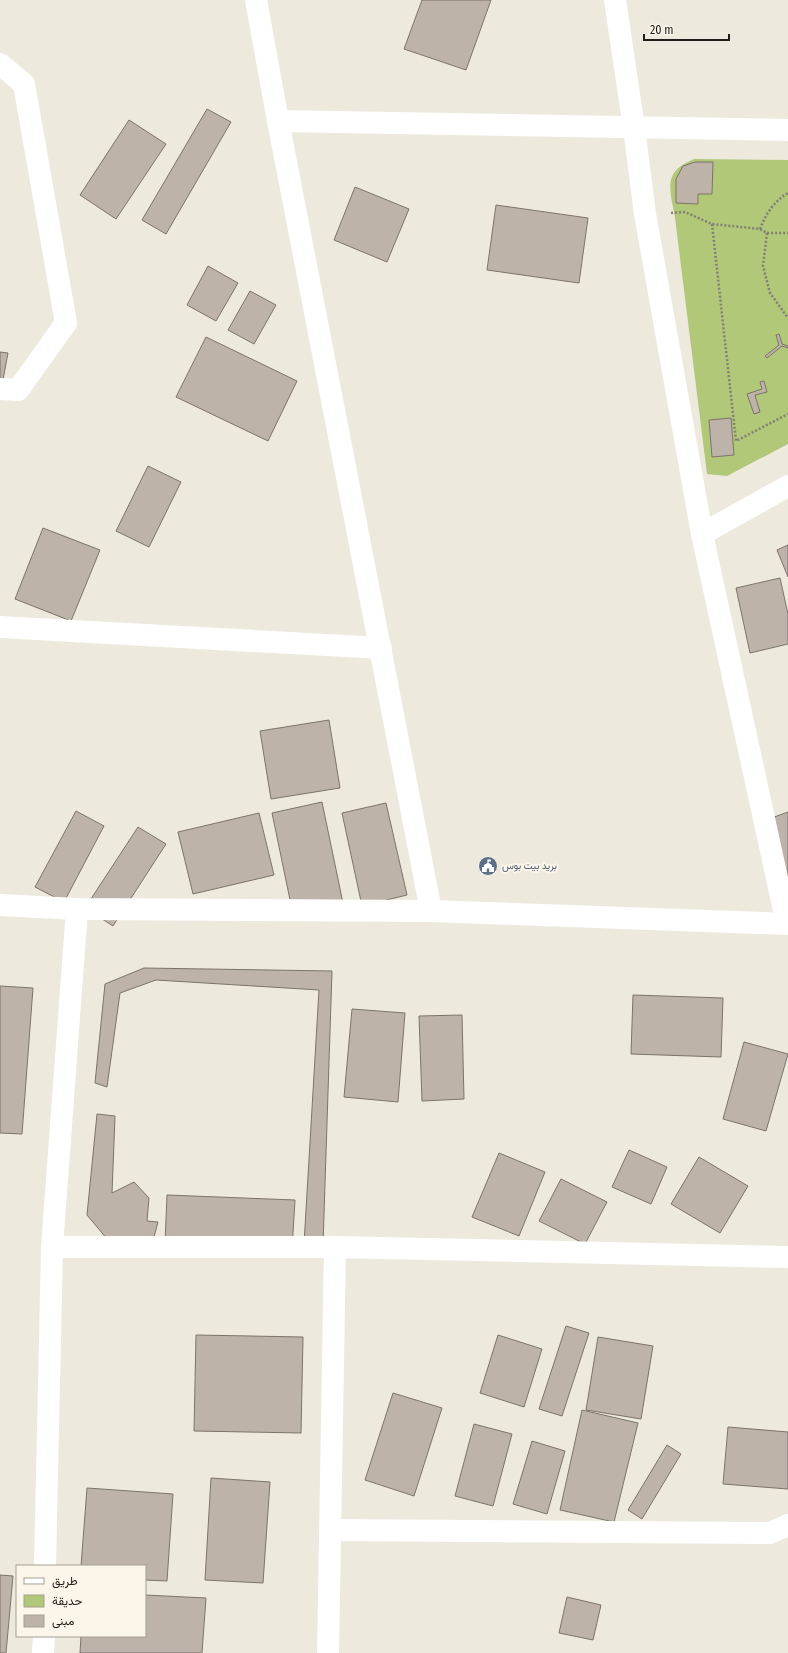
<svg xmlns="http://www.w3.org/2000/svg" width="788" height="1653" font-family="'Fira Sans Condensed',Vazirmatn,sans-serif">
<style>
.green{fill:#b0c877}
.building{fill:#bdb3a9;stroke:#7c736a}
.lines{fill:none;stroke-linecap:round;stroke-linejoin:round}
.path{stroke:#827f76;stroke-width:2.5;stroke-dasharray:2 2;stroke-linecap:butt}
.minor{stroke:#fff;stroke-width:22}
.labels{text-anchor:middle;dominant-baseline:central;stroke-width:4;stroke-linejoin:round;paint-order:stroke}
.service-label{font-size:10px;fill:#4e5e75;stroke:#fbf6e9;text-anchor:start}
</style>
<rect width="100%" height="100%" fill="#ede9dc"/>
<!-- green -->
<path class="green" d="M694,159l94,1v284l-61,32 -20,-2 -32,-256c-5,-29 -13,-46 19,-59z"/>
<!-- building -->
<g class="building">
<path d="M422,0h69l-25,70 -62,-21z"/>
<path d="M207,109l24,13 -65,112 -24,-14z"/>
<path d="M129,120l37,24 -50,75 -36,-24z"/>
<path d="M695,162h18l-1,32h-14v10l-22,-1v-24l7,-13z"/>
<path d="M355,187l54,22 -22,53 -53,-22z"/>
<path d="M496,205l92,13 -9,65 -92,-13z"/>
<path d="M208,266l30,17 -22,38 -29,-16z"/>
<path d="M250,291l26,14 -22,39 -26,-14z"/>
<path d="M779,334l3,10 6,2v2l-6,-2 -15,12 -2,-2 14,-11 -3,-10z"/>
<path d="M206,337l91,44 -29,60 -92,-44z"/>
<path d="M0,352l8,1 -6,32h-2z"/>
<path d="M764,381l3,11 -12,3 5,17 -6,2 -7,-20 15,-5 -2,-7z"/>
<path d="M731,418l3,37 -22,2 -3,-37z"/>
<path d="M148,466l33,16 -32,65 -33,-16z"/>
<path d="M43,528l57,22 -29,71 -56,-22z"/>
<path d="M788,545v32l-11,-27z"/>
<path d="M780,578l8,36v30l-38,9 -14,-65z"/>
<path d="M329,720l11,68 -69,11 -11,-68z"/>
<path d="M322,802l22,106 -50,11 -22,-106z"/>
<path d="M386,803l21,92 -45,11 -20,-93z"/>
<path d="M76,811l28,15 -40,76 -29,-15z"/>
<path d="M788,812v69l-22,-61z"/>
<path d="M259,813l15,62 -81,19 -15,-62z"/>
<path d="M138,827l28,17 -53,82 -28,-18z"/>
<path d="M144,968l188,3 -9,274 -19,-1 15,-254 -163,-10 -36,13 -13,94 -12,-4 10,-99z"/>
<path d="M0,986l33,2 -11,146 -22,-1z"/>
<path d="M633,995l90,3 -2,59 -90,-3z"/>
<path d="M352,1009l53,4 -7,89 -54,-5z"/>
<path d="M462,1015l2,84 -42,2 -3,-85z"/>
<path d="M744,1042l44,12 -22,77 -43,-12z"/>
<path d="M97,1114l18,2 -3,77 22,-11 15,16 -2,23 11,1 -7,26 -33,4 -31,-37z"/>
<path d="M629,1150l38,17 -16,37 -39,-17z"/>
<path d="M499,1153l46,19 -26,64 -47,-19z"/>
<path d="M699,1157l49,29 -28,47 -49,-29z"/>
<path d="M561,1179l46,23 -22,42 -46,-23z"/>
<path d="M167,1195l128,5 -3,49 -127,-5z"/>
<path d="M566,1326l23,7 -27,83 -23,-7z"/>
<path d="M196,1335l107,2 -2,96 -107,-2z"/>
<path d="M498,1335l44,14 -18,58 -44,-14z"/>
<path d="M598,1337l55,9 -12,73 -55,-9z"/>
<path d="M393,1393l49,15 -28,88 -49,-16z"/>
<path d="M582,1410l56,13 -24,99 -54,-12z"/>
<path d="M474,1424l38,10 -19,72 -38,-10z"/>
<path d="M728,1427l60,5v57l-65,-5z"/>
<path d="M532,1441l33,10 -18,63 -34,-10z"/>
<path d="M667,1445l14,9 -39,65 -14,-9z"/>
<path d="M211,1478l59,4 -7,101 -58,-3z"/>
<path d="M87,1488l86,6 -6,87 -22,-1v-14h-64z"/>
<path d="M0,1575l13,1 -7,77h-6z"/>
<path d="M145,1595l61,3 -4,55h-122l1,-17h64z"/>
<path d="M567,1597l34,8 -8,35 -34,-7z"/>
</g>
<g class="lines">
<!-- path -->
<g class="path">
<path d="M671,213l14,-1 27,12 48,5 7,4h21"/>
<path d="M712,224l24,217 52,-27"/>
<path d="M760,229c5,-14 15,-29 28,-36"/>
<path d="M767,233l-4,33 7,27 18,25"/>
</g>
<!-- minor -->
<g class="minor">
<path d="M256,0l22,121 153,790"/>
<path d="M615,0l19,128 11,86 57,320 85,390"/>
<path d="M0,64l24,20 42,239 -48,67 -18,-1"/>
<path d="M278,121l510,9"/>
<path d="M702,534l86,-48"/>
<path d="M0,627l381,21"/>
<path d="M0,905l77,4 354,2 357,13"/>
<path d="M52,1247h283l453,10"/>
<path d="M331,1530l439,3 18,-8"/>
<path d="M45,1566l7,-319 25,-338"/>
<path d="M43,1653l1,-17"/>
<path d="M328,1653l7,-406"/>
</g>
</g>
<!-- icons -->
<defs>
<g id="civic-disc" transform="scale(1)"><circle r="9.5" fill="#5c6f8a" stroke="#fbf6e9"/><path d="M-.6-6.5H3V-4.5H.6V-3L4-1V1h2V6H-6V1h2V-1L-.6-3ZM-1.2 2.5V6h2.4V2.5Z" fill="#fff"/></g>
</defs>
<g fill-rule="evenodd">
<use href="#civic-disc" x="488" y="866"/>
</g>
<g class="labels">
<!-- service labels -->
<g class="service-label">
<text x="502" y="866">بريد بيت بوس</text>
</g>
</g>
<!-- legend -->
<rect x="16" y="1565" width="130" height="72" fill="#fbf6e9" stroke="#a39f95"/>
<rect x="24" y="1578" width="20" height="6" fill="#ffffff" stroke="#a39f95"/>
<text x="52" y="1585" font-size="12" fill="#1f1d18">طريق</text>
<rect x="24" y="1595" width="20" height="12" fill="#b0c877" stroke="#a39f95"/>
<text x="52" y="1605" font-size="12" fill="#1f1d18">حديقة</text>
<rect x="24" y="1615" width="20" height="12" fill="#bdb3a9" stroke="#a39f95"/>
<text x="52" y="1625" font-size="12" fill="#1f1d18">مبنى</text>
<!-- scale -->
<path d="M644 34v6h85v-6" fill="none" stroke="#1f1d18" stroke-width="2"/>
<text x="650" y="34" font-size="12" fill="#1f1d18" stroke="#fbf6e9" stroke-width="3" paint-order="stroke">20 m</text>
</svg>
